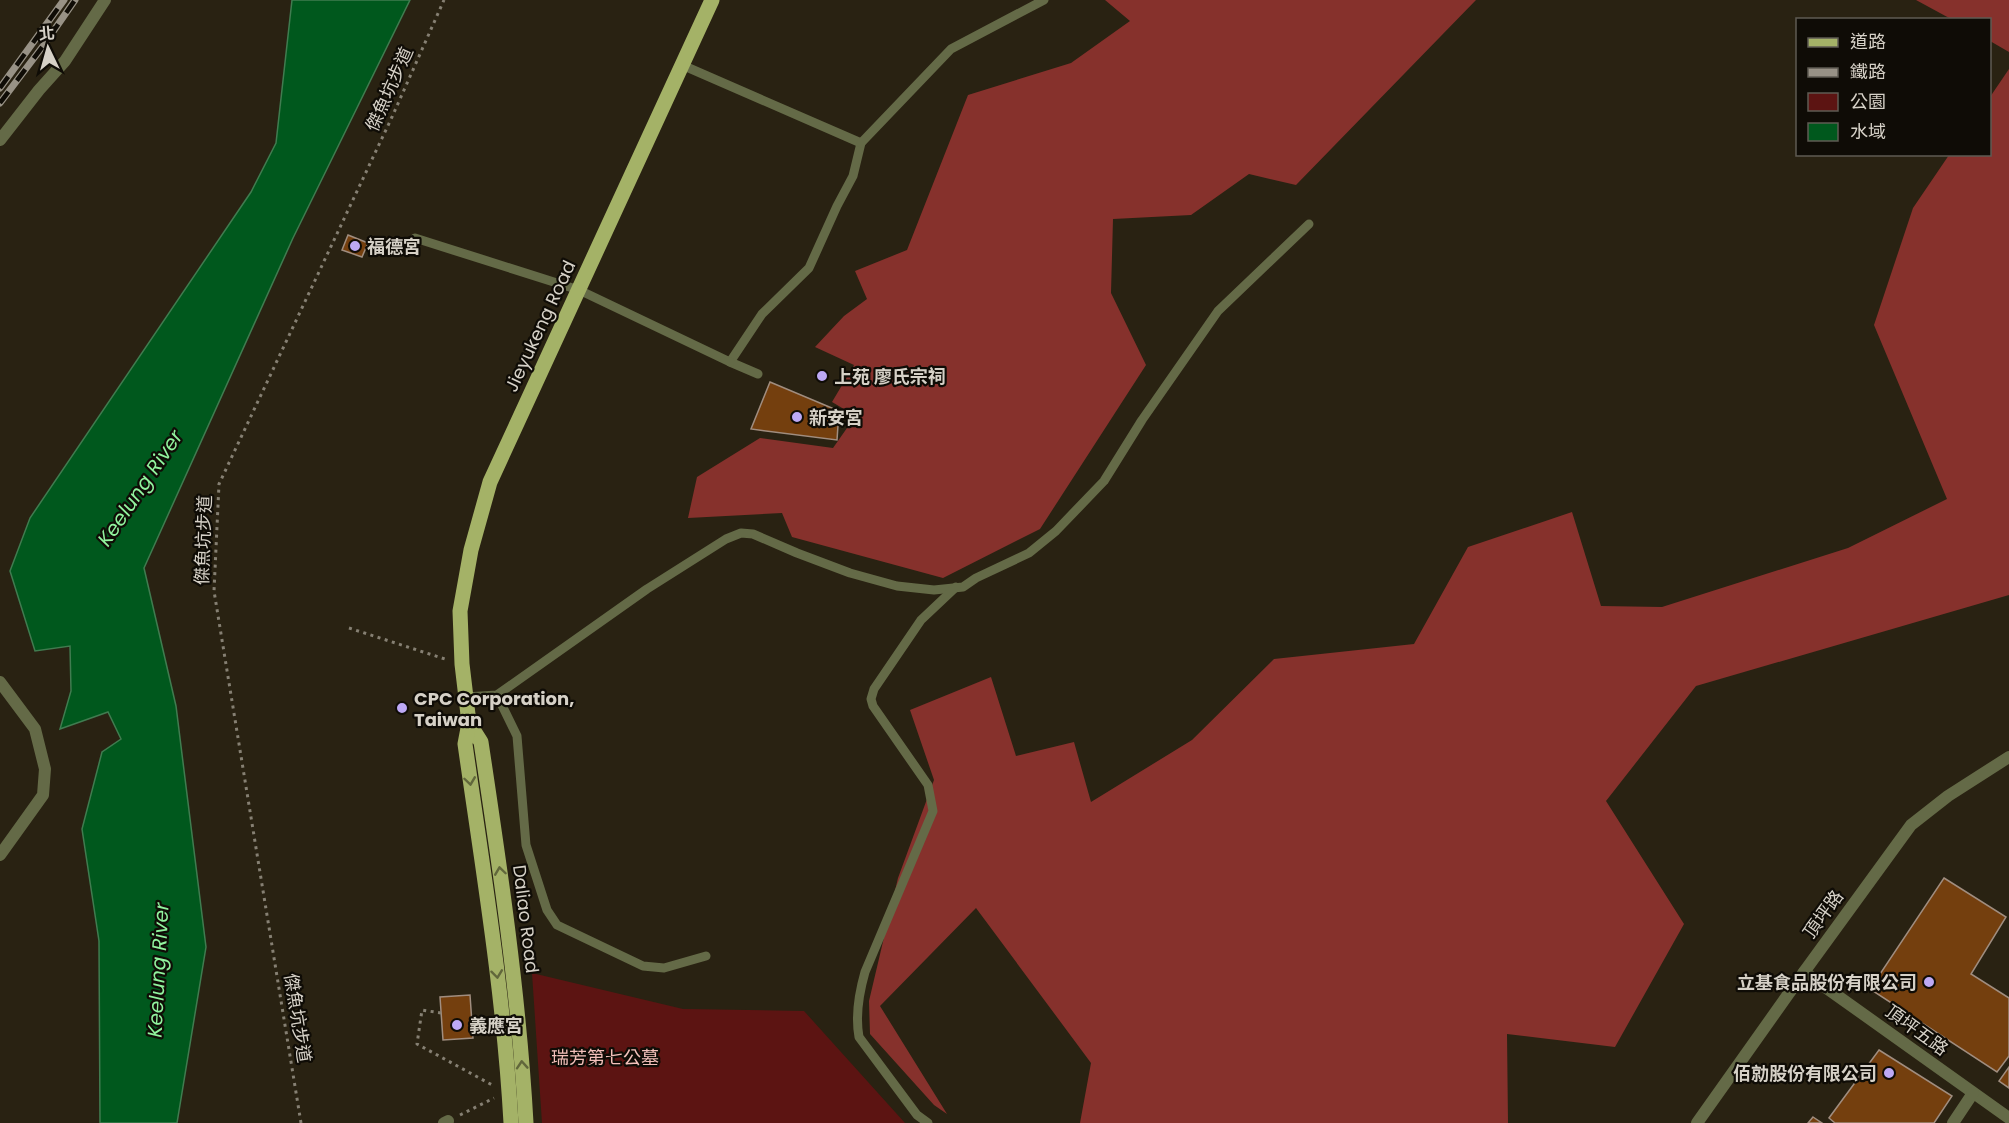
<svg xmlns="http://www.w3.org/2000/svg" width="2009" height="1123" font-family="Poppins,'Noto Sans TC',sans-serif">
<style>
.green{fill:#5c1412}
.forest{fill:#86312c}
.water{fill:#00581d;stroke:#407c50;stroke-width:1.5}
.building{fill:#743f0e;stroke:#a08d7f;stroke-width:1.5}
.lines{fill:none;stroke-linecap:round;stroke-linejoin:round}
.path{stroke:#868073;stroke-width:3;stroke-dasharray:3 4.5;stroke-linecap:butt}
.service{stroke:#646a47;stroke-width:9}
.pedestrian{stroke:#646a47;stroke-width:12}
.minor{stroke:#646a47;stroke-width:12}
.primary{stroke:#a4b267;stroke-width:15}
.rail-casing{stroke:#989286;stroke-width:7}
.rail{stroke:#0f0c06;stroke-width:4.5;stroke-dasharray:14;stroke-linecap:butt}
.oneway{stroke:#61673b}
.poi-dot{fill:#bda9f5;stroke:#0f0c06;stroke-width:2}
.labels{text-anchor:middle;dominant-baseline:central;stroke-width:4.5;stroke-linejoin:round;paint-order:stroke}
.street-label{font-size:18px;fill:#d6d1c7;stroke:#0f0c06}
.poi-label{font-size:18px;font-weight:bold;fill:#d6d1c7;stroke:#0f0c06;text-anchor:start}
.park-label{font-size:18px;fill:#f3c0ba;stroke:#0f0c06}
.water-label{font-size:20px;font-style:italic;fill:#91f39e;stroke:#0f0c06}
</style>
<rect width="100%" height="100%" fill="#292212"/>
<!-- green -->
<path class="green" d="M532,973l151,36 121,2 101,112h-363z"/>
<!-- forest -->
<g class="forest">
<path d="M1105,0h371l-180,185 -47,-11 -58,41 -78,4 -2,74 35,72 -106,164 -97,49 -151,-41 -10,-24 -94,5 9,-41 63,-39 73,10 14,-20 7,-13 -22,-13 22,-37 -39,-18 29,-31 23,-17 -12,-28 52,-21 61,-155 103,-32 59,-42z"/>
<path d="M1916,0h93v52l-19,-11v-21l-39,-1z"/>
<path d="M2009,69v526l-313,91 -90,115 78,123 -69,123 -108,-13 1,89h-428l11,-60 -115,-155 -96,98 67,108 -13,-9 -64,-71 -1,-33 29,-123 36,-98 -24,-70 81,-33 25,79 58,-14 17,60 101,-62 82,-81 140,-15 54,-97 104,-35 29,94 61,1 186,-59 99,-49 -73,-174 39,-117 36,-53 41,-1v-57z"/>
</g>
<!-- water -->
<path class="water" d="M292,0h118l-117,238 -149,330 32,138 30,241 -29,176h-77l-1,-182 -17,-112 20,-77 19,-13 -13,-27 -48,17 11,-38 -1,-45 -35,5 -25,-80 20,-53 221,-326 25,-49z"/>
<!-- building -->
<g class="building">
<path d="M348,235l20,8 -6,14 -20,-7z"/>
<path d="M770,382l69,29 -2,29 -86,-11z"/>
<path d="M1944,878l62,39 -35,57 38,24v58l-12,16 -127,-83z"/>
<path d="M470,995l3,43 -30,2 -3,-43z"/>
<path d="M1879,1050l73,46 -18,27h-99l-6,-5z"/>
<path d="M2009,1067v21l-10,-7z"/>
<path d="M1813,1117l9,6h-14z"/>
</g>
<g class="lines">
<!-- path -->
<g class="path">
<path d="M349,628l99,32"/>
<path d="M441,1013l-19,-3 -5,34 77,42"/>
<path d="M460,1115l34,-17"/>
<path d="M301,1123l-87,-532 5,-107 173,-367 52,-117"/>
</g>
<!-- service -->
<g class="service">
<path d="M682,65l179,78 -8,33 -16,30 -28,62 -47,46 -32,48 28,12"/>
<path d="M861,143l90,-94 93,-49"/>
<path d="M415,238l164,52 151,72"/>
<path d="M497,695l20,41 9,109 21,65 10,15 86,41 21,2 42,-12"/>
<path d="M466,697l31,-2 150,-106 79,-50 15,-6 12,1 44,19 53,20 47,13 37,4 29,-3 13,-9 53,-25 27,-22 48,-50 38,-61 76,-109 91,-87"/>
<path d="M928,1123l-11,-8 -58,-78c-4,-22 0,-44 6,-65l68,-161 -5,-26 -55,-79 -2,-7 3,-10 47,-69 35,-33"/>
</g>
<!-- pedestrian -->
<path class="pedestrian" d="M444,1123l4,-2"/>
<!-- minor -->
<g class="minor">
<path d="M0,140l39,-50 26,-29 40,-61"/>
<path d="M0,682l35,47 10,40 -2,26 -43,60"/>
<path d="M1804,972l205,146"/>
<path d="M1697,1123l107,-151 107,-147 37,-29 61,-39"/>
<path d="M1953,1123l20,-30"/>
</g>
<!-- primary -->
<g class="primary">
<path d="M469,723l12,19c19,126 38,253 45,381"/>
<path d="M511,1123c-7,-127 -28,-253 -46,-379l4,-21 -7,-59 -2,-53 11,-61 19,-68 222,-482"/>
</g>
<!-- rail casing -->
<g class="rail-casing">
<g id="rail">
<path d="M0,88l64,-88"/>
<path d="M0,103l43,-57 32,-46"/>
</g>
</g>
<!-- rail -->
<use href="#rail" class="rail"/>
</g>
<!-- one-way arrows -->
<defs><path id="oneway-chevron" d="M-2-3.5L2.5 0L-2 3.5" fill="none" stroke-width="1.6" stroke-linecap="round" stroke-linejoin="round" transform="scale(1.5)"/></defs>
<g class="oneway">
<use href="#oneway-chevron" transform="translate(470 781) rotate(82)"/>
<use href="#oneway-chevron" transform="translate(500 871) rotate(-98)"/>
<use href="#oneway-chevron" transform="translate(497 974) rotate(83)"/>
<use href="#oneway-chevron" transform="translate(522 1065) rotate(-94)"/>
</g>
<!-- markers -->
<g class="poi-dot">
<circle cx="355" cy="246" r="6"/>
<circle cx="822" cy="376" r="6"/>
<circle cx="797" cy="417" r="6"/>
<circle cx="402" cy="708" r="6"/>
<circle cx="1929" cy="982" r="6"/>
<circle cx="457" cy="1025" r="6"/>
<circle cx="1889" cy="1073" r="6"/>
</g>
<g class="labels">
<!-- street labels -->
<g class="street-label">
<text transform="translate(389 89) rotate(-66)">傑魚坑步道</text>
<text transform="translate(540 326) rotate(-65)">Jieyukeng Road</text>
<text transform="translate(203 540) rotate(-88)">傑魚坑步道</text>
<text transform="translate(1823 914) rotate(-54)">頂坪路</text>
<text transform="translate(526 919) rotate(83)">Daliao Road</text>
<text transform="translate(298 1018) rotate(81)">傑魚坑步道</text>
<text transform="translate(1917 1030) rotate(36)">頂坪五路</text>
</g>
<!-- poi labels -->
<g class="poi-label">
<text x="367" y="246">福德宮</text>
<text x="834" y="376">上苑 廖氏宗祠</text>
<text x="809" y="417">新安宮</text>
<text x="414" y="698">CPC Corporation,<tspan x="414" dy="21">Taiwan</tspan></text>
<text x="1917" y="982" text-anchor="end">立基食品股份有限公司</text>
<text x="469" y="1025">義應宮</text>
<text x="1877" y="1073" text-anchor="end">佰勍股份有限公司</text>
</g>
<!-- park labels -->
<g class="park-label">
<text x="605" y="1057">瑞芳第七公墓</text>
</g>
<!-- water labels -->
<g class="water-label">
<text transform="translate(140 488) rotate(-56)">Keelung River</text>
<text transform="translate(158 970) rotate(-87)">Keelung River</text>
</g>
</g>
<!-- legend -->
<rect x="1796" y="18" width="195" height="138" fill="#0f0c06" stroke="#5f5b53" stroke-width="1.5"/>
<rect x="1808" y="38" width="30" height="9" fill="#a4b267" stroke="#5f5b53" stroke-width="1.5"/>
<text x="1850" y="48" font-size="18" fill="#d6d1c7">道路</text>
<rect x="1808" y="68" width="30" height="9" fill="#989286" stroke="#5f5b53" stroke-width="1.5"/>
<text x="1850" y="78" font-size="18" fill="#d6d1c7">鐵路</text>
<rect x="1808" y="93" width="30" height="18" fill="#5c1412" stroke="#5f5b53" stroke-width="1.5"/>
<text x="1850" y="108" font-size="18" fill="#d6d1c7">公園</text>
<rect x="1808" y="123" width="30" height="18" fill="#00581d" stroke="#5f5b53" stroke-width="1.5"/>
<text x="1850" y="138" font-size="18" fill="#d6d1c7">水域</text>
<!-- north arrow -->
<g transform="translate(48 48) rotate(355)" stroke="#0f0c06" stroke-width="4.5" paint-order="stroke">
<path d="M0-4.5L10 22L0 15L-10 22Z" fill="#d6d1c7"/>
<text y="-9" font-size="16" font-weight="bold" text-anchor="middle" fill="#d6d1c7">北</text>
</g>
</svg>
